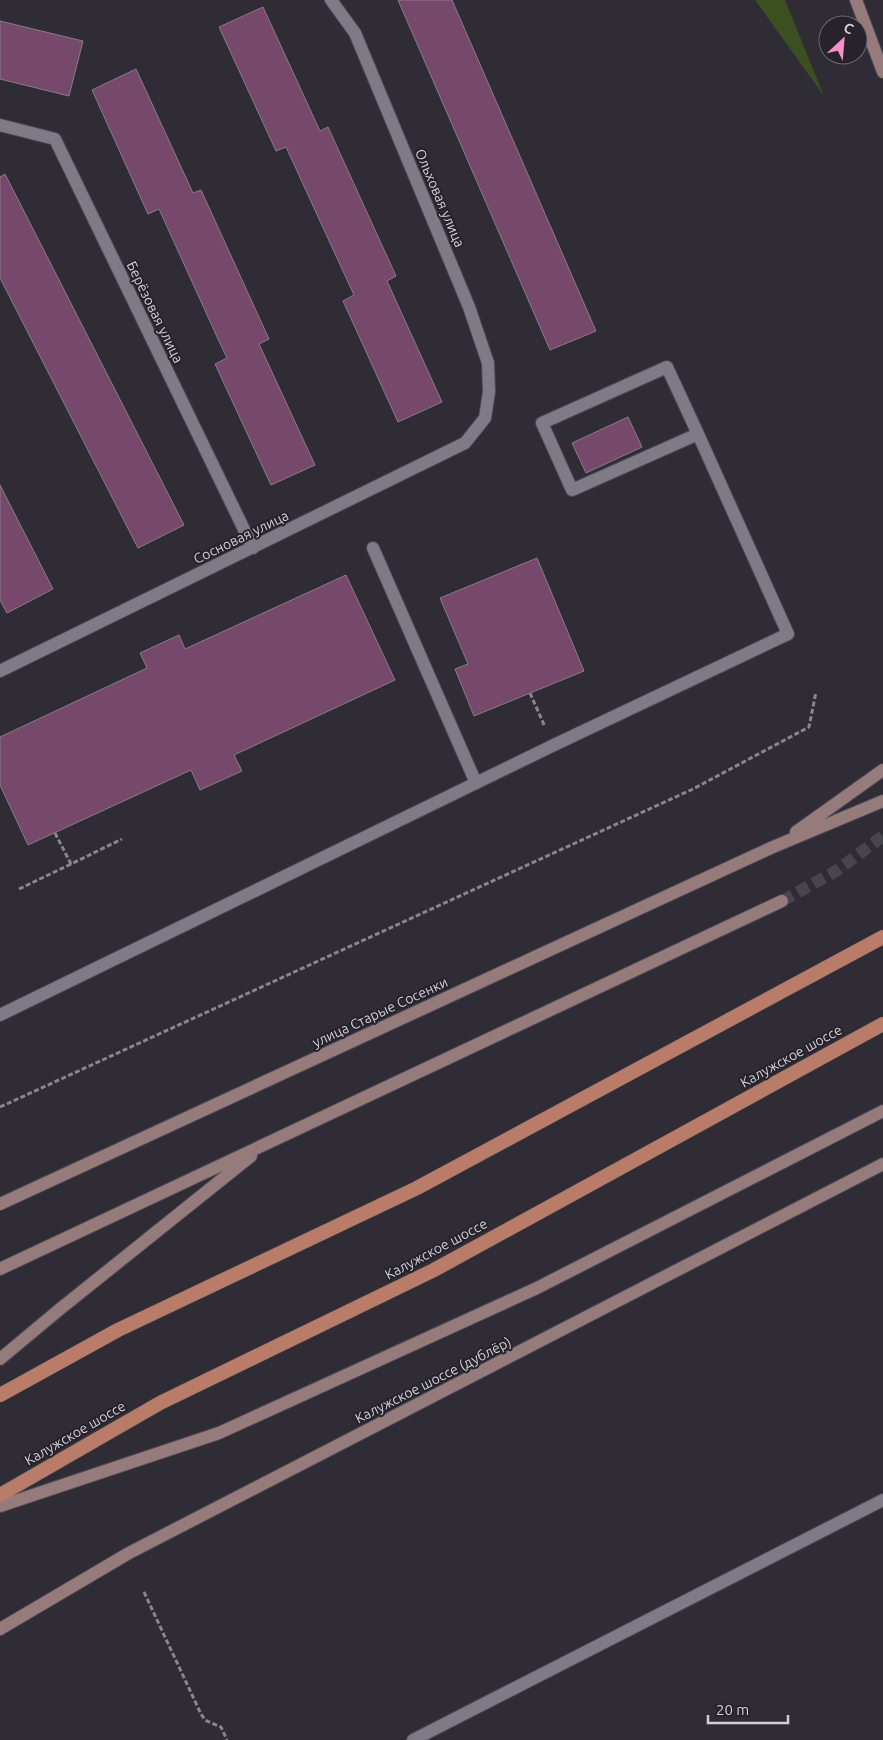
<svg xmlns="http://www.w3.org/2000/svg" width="883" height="1740" font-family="Ubuntu,sans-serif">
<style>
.green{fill:#3b4f20}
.building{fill:#76486b;stroke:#887d85}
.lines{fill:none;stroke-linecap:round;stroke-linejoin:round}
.secondary-tunnel{stroke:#47454e;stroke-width:12;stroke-dasharray:12 6;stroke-linecap:butt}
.service-casing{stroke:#4c4951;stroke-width:14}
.minor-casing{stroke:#4c4951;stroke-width:14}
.secondary-casing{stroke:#4c4951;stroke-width:14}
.trunk-casing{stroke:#4c4951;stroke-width:15}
.path{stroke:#88868d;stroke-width:3;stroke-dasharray:5 2.5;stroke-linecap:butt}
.service{stroke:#7f7b86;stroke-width:12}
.minor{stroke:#7f7b86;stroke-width:12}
.secondary{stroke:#957b7b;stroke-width:12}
.trunk{stroke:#b87c68;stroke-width:14}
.labels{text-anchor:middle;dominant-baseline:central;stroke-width:4;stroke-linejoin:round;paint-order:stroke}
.street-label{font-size:14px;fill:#d2d0d6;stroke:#26232c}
</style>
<rect width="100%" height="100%" fill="#2f2c36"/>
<!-- green -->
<path class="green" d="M755,0h30l39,96z"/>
<!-- building -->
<g class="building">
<path d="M398,0h54l144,331 -46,19z"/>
<path d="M263,7l57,124 8,-4 68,149 -9,5 55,121 -44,20 -55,-121 11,-6 -68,-148 -10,4 -57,-124z"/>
<path d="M0,21l83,20 -14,55 -69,-17z"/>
<path d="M136,69l57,124 8,-3 68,149 -10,5 56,121 -44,20 -56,-121 12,-6 -9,-19 -59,-130 -11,5 -56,-124z"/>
<path d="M5,174l179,351 -46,23 -138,-270v-101z"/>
<path d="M628,417l14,30 -56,26 -14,-30z"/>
<path d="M0,485l53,104 -46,24 -7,-13z"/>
<path d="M537,558l47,113 -110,45 -19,-47 13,-5 -28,-66z"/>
<path d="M346,575l49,105 -161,75 8,16 -42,19 -9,-20 -163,75 -28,-60v-48l147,-69 -7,-15 39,-18 6,14z"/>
</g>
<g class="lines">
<!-- secondary-tunnel -->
<path class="secondary-tunnel" d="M782,901l54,-30 47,-35"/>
<!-- service casing -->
<g class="service-casing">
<g id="service">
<path d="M373,548l103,235"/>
<path d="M0,1015l554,-270 234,-111 -90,-200 -126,56 -30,-67 125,-56 31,67"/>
</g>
</g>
<!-- minor casing -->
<g class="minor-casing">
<g id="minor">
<path d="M0,125l55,14 198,409"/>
<path d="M0,671l465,-228 20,-25 4,-26 -1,-29 -19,-56 -114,-274 -24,-33"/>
<path d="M413,1740l470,-240"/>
</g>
</g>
<!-- secondary casing -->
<g class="secondary-casing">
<g id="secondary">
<path d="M856,0l27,72"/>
<path d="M796,832l87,-62"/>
<path d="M0,1204l773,-357 110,-46"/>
<path d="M0,1269l782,-368"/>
<path d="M0,1359l60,-50 191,-153"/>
<path d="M0,1506l219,-73 318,-145 346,-177"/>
<path d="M0,1629l129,-76 754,-389"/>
</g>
</g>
<!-- trunk casing -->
<g class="trunk-casing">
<g id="trunk">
<path d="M0,1395l118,-65 299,-142 466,-251"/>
<path d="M0,1495l160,-92 274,-133 449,-246"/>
</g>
</g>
<!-- path -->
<g class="path">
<path d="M530,693l15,34"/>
<path d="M55,833l16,31 51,-25"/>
<path d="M19,889l52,-25"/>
<path d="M0,1107l693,-318 116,-62 7,-35"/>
<path d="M144,1592l57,122 4,6 16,7 6,13"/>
</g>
<!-- service -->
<use href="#service" class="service"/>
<!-- minor -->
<use href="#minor" class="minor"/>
<!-- secondary -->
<use href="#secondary" class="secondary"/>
<!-- trunk -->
<use href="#trunk" class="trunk"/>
</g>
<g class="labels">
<!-- street labels -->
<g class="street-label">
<text transform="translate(440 198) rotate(67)">Ольховая улица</text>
<text transform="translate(155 312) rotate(64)">Берёзовая улица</text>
<text transform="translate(241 537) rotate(-26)">Сосновая улица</text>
<text transform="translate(380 1012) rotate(-25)">улица Старые Сосенки</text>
<text transform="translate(791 1056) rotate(-29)">Калужское шоссе</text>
<text transform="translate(436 1249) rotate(-28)">Калужское шоссе</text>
<text transform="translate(433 1380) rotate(-27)">Калужское шоссе (дублёр)</text>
<text transform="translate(75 1433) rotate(-30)">Калужское шоссе</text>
</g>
</g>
<!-- north arrow -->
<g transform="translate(843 40) rotate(26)"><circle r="24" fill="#26232c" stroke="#6b6870"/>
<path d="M0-4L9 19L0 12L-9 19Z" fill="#f98fca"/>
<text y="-8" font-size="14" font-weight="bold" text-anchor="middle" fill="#d2d0d6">С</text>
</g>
<!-- scale -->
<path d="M708 1715v8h80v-8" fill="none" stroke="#d2d0d6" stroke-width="2.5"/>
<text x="716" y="1715" font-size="15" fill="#d2d0d6" stroke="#26232c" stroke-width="4" paint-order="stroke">20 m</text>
</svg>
